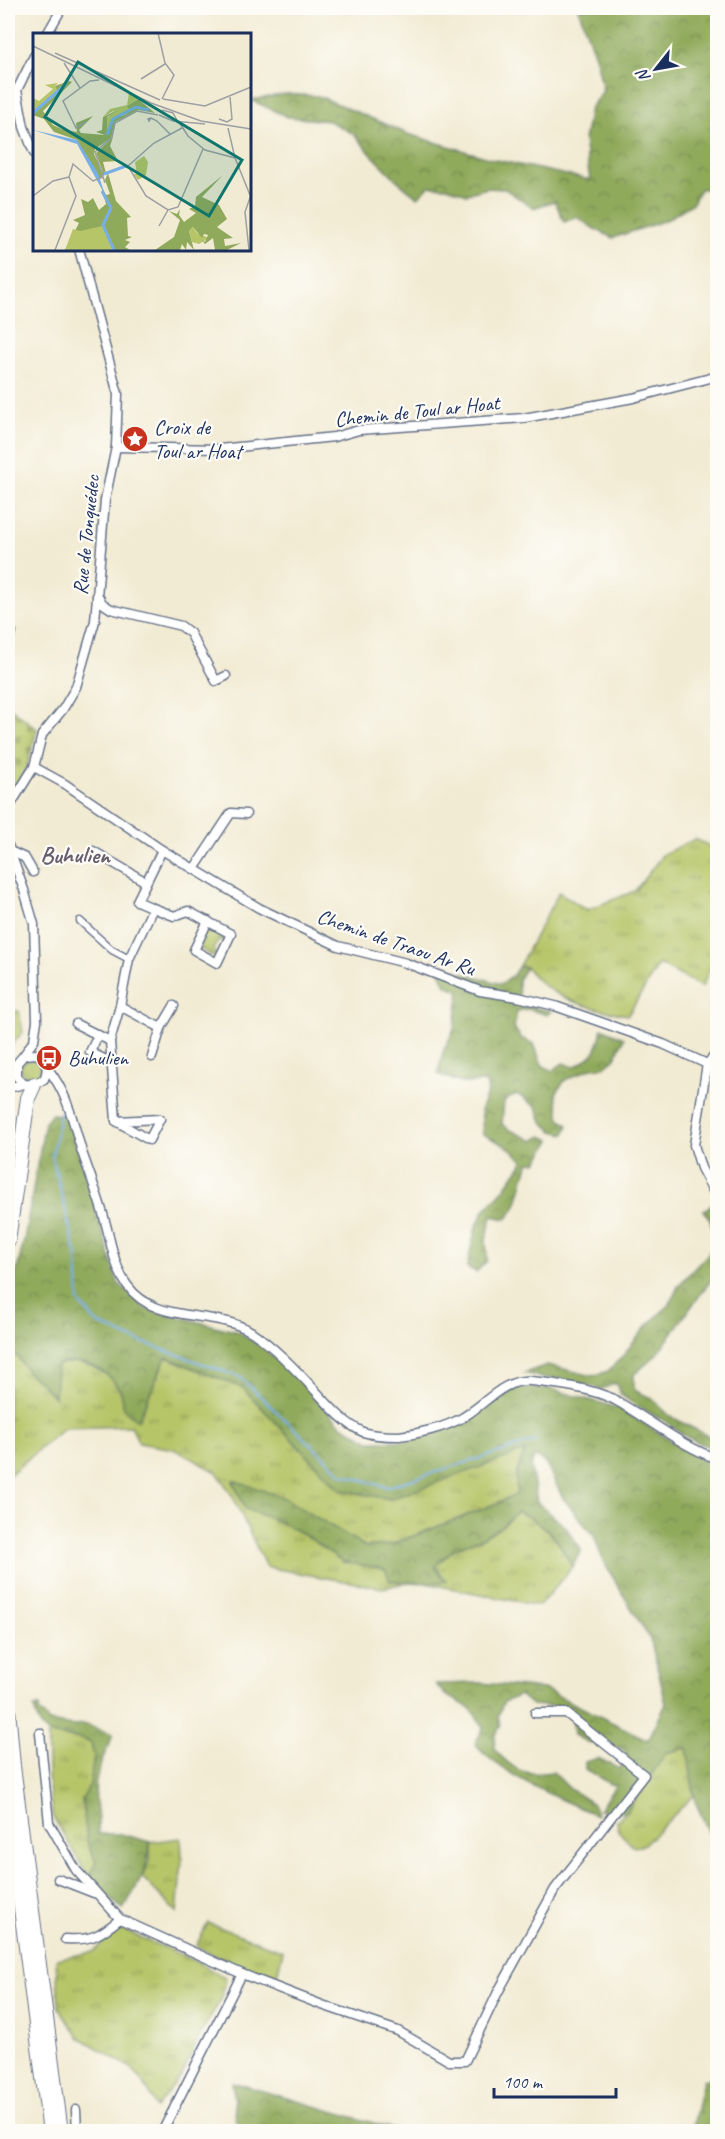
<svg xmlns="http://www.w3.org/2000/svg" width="725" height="2139" font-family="Caveat,sans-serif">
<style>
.grass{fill:url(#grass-tufts);stroke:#687a62;stroke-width:1.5}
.forest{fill:url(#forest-crowns);stroke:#566c5d;stroke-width:1.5}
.cemetery{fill:url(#cemetery-stones);stroke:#687a62;stroke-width:1.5}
.park{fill:#b6c567;stroke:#687a62;stroke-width:1.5}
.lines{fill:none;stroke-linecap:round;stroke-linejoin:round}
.stream{stroke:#77afe6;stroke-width:2}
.pedestrian-casing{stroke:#667187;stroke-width:9}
.minor-casing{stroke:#667187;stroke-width:11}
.trunk-casing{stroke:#667187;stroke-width:16}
.pedestrian{stroke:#fff;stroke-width:6}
.minor{stroke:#fff;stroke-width:8}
.trunk{stroke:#fff;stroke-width:14}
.labels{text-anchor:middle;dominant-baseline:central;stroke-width:4.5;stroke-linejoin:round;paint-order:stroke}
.street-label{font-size:21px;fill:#1b2f5e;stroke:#fdfcf7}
.poi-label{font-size:21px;fill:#1b2f5e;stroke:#fdfcf7;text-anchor:start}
.quarter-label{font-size:24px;font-weight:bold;fill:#675e6e;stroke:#fdfcf7}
.inset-river{fill:none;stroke:#77afe6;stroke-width:3}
.inset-road{fill:none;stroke:#9ca0a4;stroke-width:1.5}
.view{fill:#0f766e;fill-opacity:0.15;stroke:#0f766e;stroke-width:3}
.inset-edge{fill:none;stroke:#1b2f5e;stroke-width:3}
</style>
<defs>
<pattern id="grass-tufts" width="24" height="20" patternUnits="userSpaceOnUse" patternTransform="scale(1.5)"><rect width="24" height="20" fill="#b6c567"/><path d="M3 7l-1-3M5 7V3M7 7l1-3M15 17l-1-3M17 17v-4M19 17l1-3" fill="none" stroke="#93a058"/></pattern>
<pattern id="forest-crowns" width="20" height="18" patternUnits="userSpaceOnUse" patternTransform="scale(1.5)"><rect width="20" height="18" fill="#90aa5c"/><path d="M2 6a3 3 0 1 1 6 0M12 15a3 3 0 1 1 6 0" fill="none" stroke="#758b4f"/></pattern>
<pattern id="cemetery-stones" width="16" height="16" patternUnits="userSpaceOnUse" patternTransform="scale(1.5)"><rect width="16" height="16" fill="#b6c567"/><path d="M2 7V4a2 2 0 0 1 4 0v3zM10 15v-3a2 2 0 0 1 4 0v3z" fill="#93a058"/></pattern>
</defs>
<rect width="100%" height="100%" fill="#fdfcf7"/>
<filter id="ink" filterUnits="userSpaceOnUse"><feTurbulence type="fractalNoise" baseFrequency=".0167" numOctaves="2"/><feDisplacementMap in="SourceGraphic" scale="12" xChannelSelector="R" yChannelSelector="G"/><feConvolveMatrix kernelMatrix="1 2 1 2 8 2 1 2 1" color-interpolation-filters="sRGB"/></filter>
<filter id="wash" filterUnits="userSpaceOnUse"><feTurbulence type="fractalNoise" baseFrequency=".008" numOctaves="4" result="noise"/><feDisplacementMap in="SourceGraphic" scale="24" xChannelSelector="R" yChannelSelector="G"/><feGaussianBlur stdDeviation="1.35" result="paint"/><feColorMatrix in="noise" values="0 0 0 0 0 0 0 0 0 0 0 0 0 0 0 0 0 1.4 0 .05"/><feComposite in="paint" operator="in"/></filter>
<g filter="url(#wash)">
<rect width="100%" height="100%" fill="#f2ebd3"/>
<!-- grass -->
<g class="grass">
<path d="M695,839l22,11v102l-15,35 -43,-23 -31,51c-37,-6 -79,-16 -102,-48l-7,-1 40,-74 28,18 48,-19 28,-37z"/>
<path d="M212,927l13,7 -1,8 -5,-3 -6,11 4,5 -5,1 -13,-8 9,-19z"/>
<circle cx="31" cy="1069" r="10"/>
<path d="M8,1352l10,5 11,17 12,9 13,14 3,-32c24,-8 49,3 63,25 3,5 3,13 4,19l14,11 28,-63 77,31 97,102 51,9 134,-49 -9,25 1,19 -34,15 -90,35 -28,3 -35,-21 -97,-45 12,28 33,12 27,14 17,12 44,18 20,4 4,12 19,1 -26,6 -117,-21 -33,-70 -16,-25 -43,-23 -35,-6 -8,-17 -67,2 -56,48z"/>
<path d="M518,1511l24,13 20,20 10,23 -33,39 -113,-23 19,-2 -12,-13 21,-19 28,-11 21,-13z"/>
<path d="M48,1733c15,6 30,2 43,10l3,14 -4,29 -8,14 6,46 8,15 -6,13 -4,-1 -34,-58 -4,-39z"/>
<path d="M687,1747l7,48 -50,50 -10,2 -15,-15 -2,-12 9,-7 40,-61z"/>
<path d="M181,1838l1,22 -5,53 -35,-36 8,-17v-18z"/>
<path d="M208,1923l75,28 -7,28 -33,-10 -47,-23z"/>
<path d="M118,1928l73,31 35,19 -4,20 -20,33 -20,44 -26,33 -8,-18 -15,-21 -54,-32 -20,-29 -3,-49 37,-7z"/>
</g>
<!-- forest -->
<g class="forest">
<path d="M578,8h139v215l-2,-1 -7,-33h-8l-7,14 -27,17 -53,18 -20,-10 -16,-11 -13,5 -9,-21 -22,7 -28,-19 -18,-1 -20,6 -20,-7 -18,-1 -11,11 -17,-13 -30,-30 -17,-20 -25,-13 -41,-4 -37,-17 35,-6 33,2 89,38 84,25 98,21 -6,-40 6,-32 13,-17 -6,-29z"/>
<path d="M437,965l64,19 12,-9 6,-9 7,1 -8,13 1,24 32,7 -4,4 -19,-6 -11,2 -3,17 7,10 13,6 8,21 10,6 11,-8 11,4c21,-11 24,-16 28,-39l22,10 -9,20 -11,9 -13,1 -26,12 -9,13 4,26 8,6 -3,9 -12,-3 -11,-9 -5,-15 -20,-13 -13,7 -2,23 8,6 24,11 8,-5 9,4 -14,22h-7c-10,17 -8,44 -24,57l-14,-3 -6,23 1,22 -11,11 -9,-5 8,-37 9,-20 17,-17 23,-32 -16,-14 -25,-13 -2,-26 7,-16 -2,-10 -24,1 -24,-9 5,-22 11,-23 6,-38 -14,-6z"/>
<path d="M51,1114l17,2 50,167 28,26 93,23 25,17 43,38 33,37 30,17h40l54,-20 35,-24 18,-9h30l72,20 88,55 10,5v383l-22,-50 -8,-53 -21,5 -41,60 -26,-3 17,-25 -6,-1 -25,-15v-7l13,-4 22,11 7,-14 -6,-7 -34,-6 -13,-7 -3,-27 -39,-3 -12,-10 -16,7 -6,14 3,9 -6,10 -1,14c20,22 29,27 59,23l17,17 23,15 4,11c-35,-14 -100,-43 -122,-71l9,-17 -14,-19 -25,-13 -9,-11 45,-1 63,6 104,51 18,-36 -15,-63 -48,-80 -9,-25 -31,-38 -18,-36 -11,-6 -3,11 6,35 28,24 16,24 -9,17c-15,-32 -24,-39 -54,-56l-15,14 -21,13 -28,11 -19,17 11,15 -20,2 -36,-2 -5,-12 -42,-7 -38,-27 -27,-14 -33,-12 -12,-29 51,18 82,49 27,-3 90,-35 34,-15 -1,-19 9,-24 -134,48 -51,-9 -97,-102 -77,-31 -28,63 -14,-11c-1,-6 -1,-14 -4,-19 -14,-22 -39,-33 -63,-25l-2,33 -14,-15 -12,-9 -11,-17 -10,-5v-43l16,-69 21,-118z"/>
<path d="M717,1191v83l-12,14 -48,66 -23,21v15l17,8 19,18 47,25v10l-30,-14 -24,-17 -26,-14 -16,-11 -5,-12 -14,6 -43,-10 -17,-1 -17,-5 22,-8 46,11 15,-5 13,-13 25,-31 24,-23 8,-18 30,-32 4,-8 1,-14 -2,-10 -7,-12 8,-5z"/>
<path d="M34,1707h5v4l10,11 23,4 11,-2 30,10c-6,15 -14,31 -17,46 -3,18 4,36 2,54h23l29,8c-1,29 -13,44 -27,67l-16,-12 -17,-23 6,-13 -8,-15 -6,-47 8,-13 4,-29 -3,-14c-25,-15 -50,6 -57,-36z"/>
<path d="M717,2074v57h-25l11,-50z"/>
<path d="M232,2082l169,49h-156l-9,-11z"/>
</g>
<!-- cemetery -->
<path class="cemetery" d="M8,706l29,23 -10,38 -19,34z"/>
<!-- park -->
<path class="park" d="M19,1011l4,21 -15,17v-37z"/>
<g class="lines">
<!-- stream -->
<g class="stream">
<path d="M65,1111l-5,3 -8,42 25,101 2,45 18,21 36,16 107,38 102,97 45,13 149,-46"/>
<path d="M285,2127l10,5"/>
</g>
</g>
</g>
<g filter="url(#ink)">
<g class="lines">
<!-- pedestrian casing -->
<g class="pedestrian-casing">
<path id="pedestrian" d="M80,921l32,29 17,9"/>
</g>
<!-- minor casing -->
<g class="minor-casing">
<g id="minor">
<path d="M47,34l15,-26"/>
<path d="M34,56l-17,34 7,37 10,26"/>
<path d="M8,91l9,-1"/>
<path d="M116,447l103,2 115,-12 25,-7 165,-12 109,-20 85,-22"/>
<path d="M97,594l5,9 9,6 70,17 9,7 26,48 10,-5"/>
<path d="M8,635l4,-3"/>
<path d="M34,767l31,17 97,66 97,58 79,38 68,17 74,28 38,6 37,9 108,38 44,20"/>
<path d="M8,809l26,-42 8,-32 21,-26 13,-22 19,-66 10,-121 11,-53 2,-53 -39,-145"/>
<path d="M8,845l16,45 10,34 3,97 -3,19 -10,15"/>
<path d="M10,851l15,7 8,14"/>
<path d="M93,851l53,31"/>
<path d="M194,869l37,-56 15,1"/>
<path d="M153,908l21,8 14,-5 43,23 -14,29 -23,-13 14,-29"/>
<path d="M120,1006l41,22"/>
<path d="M76,1024l34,17"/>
<path d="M98,1035l-8,17 22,11"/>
<path d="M152,1057l9,-29 13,-22"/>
<path d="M707,1064l-13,81 7,23 17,32"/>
<path d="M707,1064l11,-12"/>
<path d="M48,1069c20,25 25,53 34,83 8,23 17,46 23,69 6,21 9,46 22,64 29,41 87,23 125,47 22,15 42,36 60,55 16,17 30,35 51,45 12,4 24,4 36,4 19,-2 44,-8 61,-17 23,-12 43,-41 71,-38 27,3 60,7 84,19 32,18 69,48 103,59"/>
<path d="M8,1088l16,-4 10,1 10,-6c5,-10 3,-19 -7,-25l-13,1 -7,8v14l7,7"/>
<path d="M116,1121l33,19 11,-21 -44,2 -6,-80 10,-35 9,-47 24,-51 -16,-7 25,-51"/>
<path d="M40,1733l9,90 27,47 44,49 122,55 80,31 76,26 51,30h16l33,-69 57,-103 89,-114 -78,-62h-31"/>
<path d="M58,1879l36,14"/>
<path d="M65,1939c27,2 35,-4 55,-20"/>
<path d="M76,2110l1,22"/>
<path d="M162,2132l80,-158"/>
</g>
</g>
<!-- trunk casing -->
<g class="trunk-casing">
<g id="trunk">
<path d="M8,1241l20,-143 6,-13"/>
<path d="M8,1709l5,57 48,366"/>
<path d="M8,1808l42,324"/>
</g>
</g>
<!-- pedestrian -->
<use href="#pedestrian" class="pedestrian"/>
<!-- minor -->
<use href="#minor" class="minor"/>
<!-- trunk -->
<use href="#trunk" class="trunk"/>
</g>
</g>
<!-- icons -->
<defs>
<g id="sight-disc" transform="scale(1.35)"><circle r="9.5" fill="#c8321e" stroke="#fdfcf7"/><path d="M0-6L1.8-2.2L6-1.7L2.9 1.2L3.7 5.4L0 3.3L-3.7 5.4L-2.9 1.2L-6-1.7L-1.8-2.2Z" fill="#fff"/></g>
<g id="bus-disc" transform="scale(1.35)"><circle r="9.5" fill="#c8321e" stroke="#fdfcf7"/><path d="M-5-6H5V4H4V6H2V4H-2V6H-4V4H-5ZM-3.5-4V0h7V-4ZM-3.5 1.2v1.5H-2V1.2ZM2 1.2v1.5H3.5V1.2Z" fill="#fff"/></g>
</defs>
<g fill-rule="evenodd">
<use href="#sight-disc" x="135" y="439"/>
<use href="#bus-disc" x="49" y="1058"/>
</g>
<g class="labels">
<!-- street labels -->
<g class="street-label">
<text transform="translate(417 411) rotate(-6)">Chemin de Toul ar Hoat</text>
<text transform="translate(86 535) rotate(-84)">Rue de Tonquédec</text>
<text transform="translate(396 942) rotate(19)">Chemin de Traou Ar Ru</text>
</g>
<!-- poi labels -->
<g class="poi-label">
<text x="154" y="427">Croix de<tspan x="154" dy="24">Toul ar Hoat</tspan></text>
<text x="68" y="1058">Buhulien</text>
</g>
<!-- quarter labels -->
<g class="quarter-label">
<text x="75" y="855">Buhulien</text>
</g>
</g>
<!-- overview -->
<g transform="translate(33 33)">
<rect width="218" height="218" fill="#f2ebd3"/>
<path d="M25,50l-3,3 4,4 -26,21v-13l6,3 14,-12 -8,-4zM96,60l10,5 -12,8 4,5 -6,4 -13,3 -5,16 -1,-15 9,-9 -12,7 7,-8 17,-4zM111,123l4,6 -2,13 -8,5 -5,-6h4l-2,-12zM160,194l4,6 12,5 -10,6 -7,-2 -3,-11z" fill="#b6c567"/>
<path d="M36,48l3,1 -29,29 10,14 11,5 13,2 -1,-9 17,-7 -14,14 2,3 24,2 -9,-3 6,-2 1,-13 15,-7 -11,7v16l5,-15 13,-3 5,-4 -3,-5 11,-7 17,14 -17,-3 -23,12 -4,16 -16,11 -1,5 9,19 -7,-20 17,-16 -3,9 8,15 -15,1 3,11 -7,7 -22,-40 -23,-8 -10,-13 -11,-4 25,-24 -3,-5zM75,140l8,28 15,16 -4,1 1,18 4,1 -7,3 5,2 -5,5 5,3h-65l14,-27 -6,-3 12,-5 -4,-16 7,3 5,-4 6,12 7,-6 -5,-19 5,10 4,-1 -5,-14zM190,142l-21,22 17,8 8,14 -10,8 16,11 -9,1 1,7 16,-3 -14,7h-12l-2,-12 -8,6 -3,-4 3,2 3,-7 -4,-1 -2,4 -9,-11 -4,4 5,19 -7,-8 -1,8 -4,-6 -2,6h-25l19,-13 6,-17 -11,-9 8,3 3,-5 -1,6 5,7 12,-9 -7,-4 6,-3 1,-9z" fill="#90aa5c"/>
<path d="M70,193l11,24h-49l8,-21 7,2z" fill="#b6c567"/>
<path d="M0,97l44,10 21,33 7,22 -28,-51z" fill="#77afe6"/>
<path class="inset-river" d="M0,80l33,-29M74,102l6,-16 23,-12 13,3M71,141l22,-8M69,158l9,17 -8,17 11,25"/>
<path class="inset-road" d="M125,0l7,30 9,12 -12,24M0,13l118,57 50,18 50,8M22,20l105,47M31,30l16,25M108,46l24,-15M130,66l42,7 46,-19M129,77l11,3 5,9M126,82l14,6 32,3M118,85l-3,1 1,2 2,-3 6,3 13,13M186,86l8,3 5,-3 -2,-22M53,89l-10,6 -13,-27 27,-20 9,-1M146,89l9,14 17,14 30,8 15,37M195,95l7,30M81,126l14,7 18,30 22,14 10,-3 25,-58M95,133l26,-23 28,-15M72,150l-10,-31 17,-15 3,-14 22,-12 21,4M0,163l20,-15 16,-4M126,193l9,-16M22,217l21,-54 -7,-19 4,-13 20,17 10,-4M216,217l-4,-38 6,-17"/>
<path class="view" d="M45,29l164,98 -33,56 -164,-99z"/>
<rect width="218" height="218" class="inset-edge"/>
</g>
<!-- margin -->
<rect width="725" height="2139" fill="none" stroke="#fdfcf7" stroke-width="30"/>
<!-- north arrow -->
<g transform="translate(656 69) rotate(239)" stroke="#fdfcf7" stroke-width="4.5" paint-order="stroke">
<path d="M0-4.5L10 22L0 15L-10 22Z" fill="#1b2f5e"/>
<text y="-9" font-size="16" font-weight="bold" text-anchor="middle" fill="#1b2f5e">N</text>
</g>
<!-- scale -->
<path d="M494 2088v9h122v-9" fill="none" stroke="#1b2f5e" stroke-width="3"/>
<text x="503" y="2088" font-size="18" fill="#1b2f5e" stroke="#fdfcf7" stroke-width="4.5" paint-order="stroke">100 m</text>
</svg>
